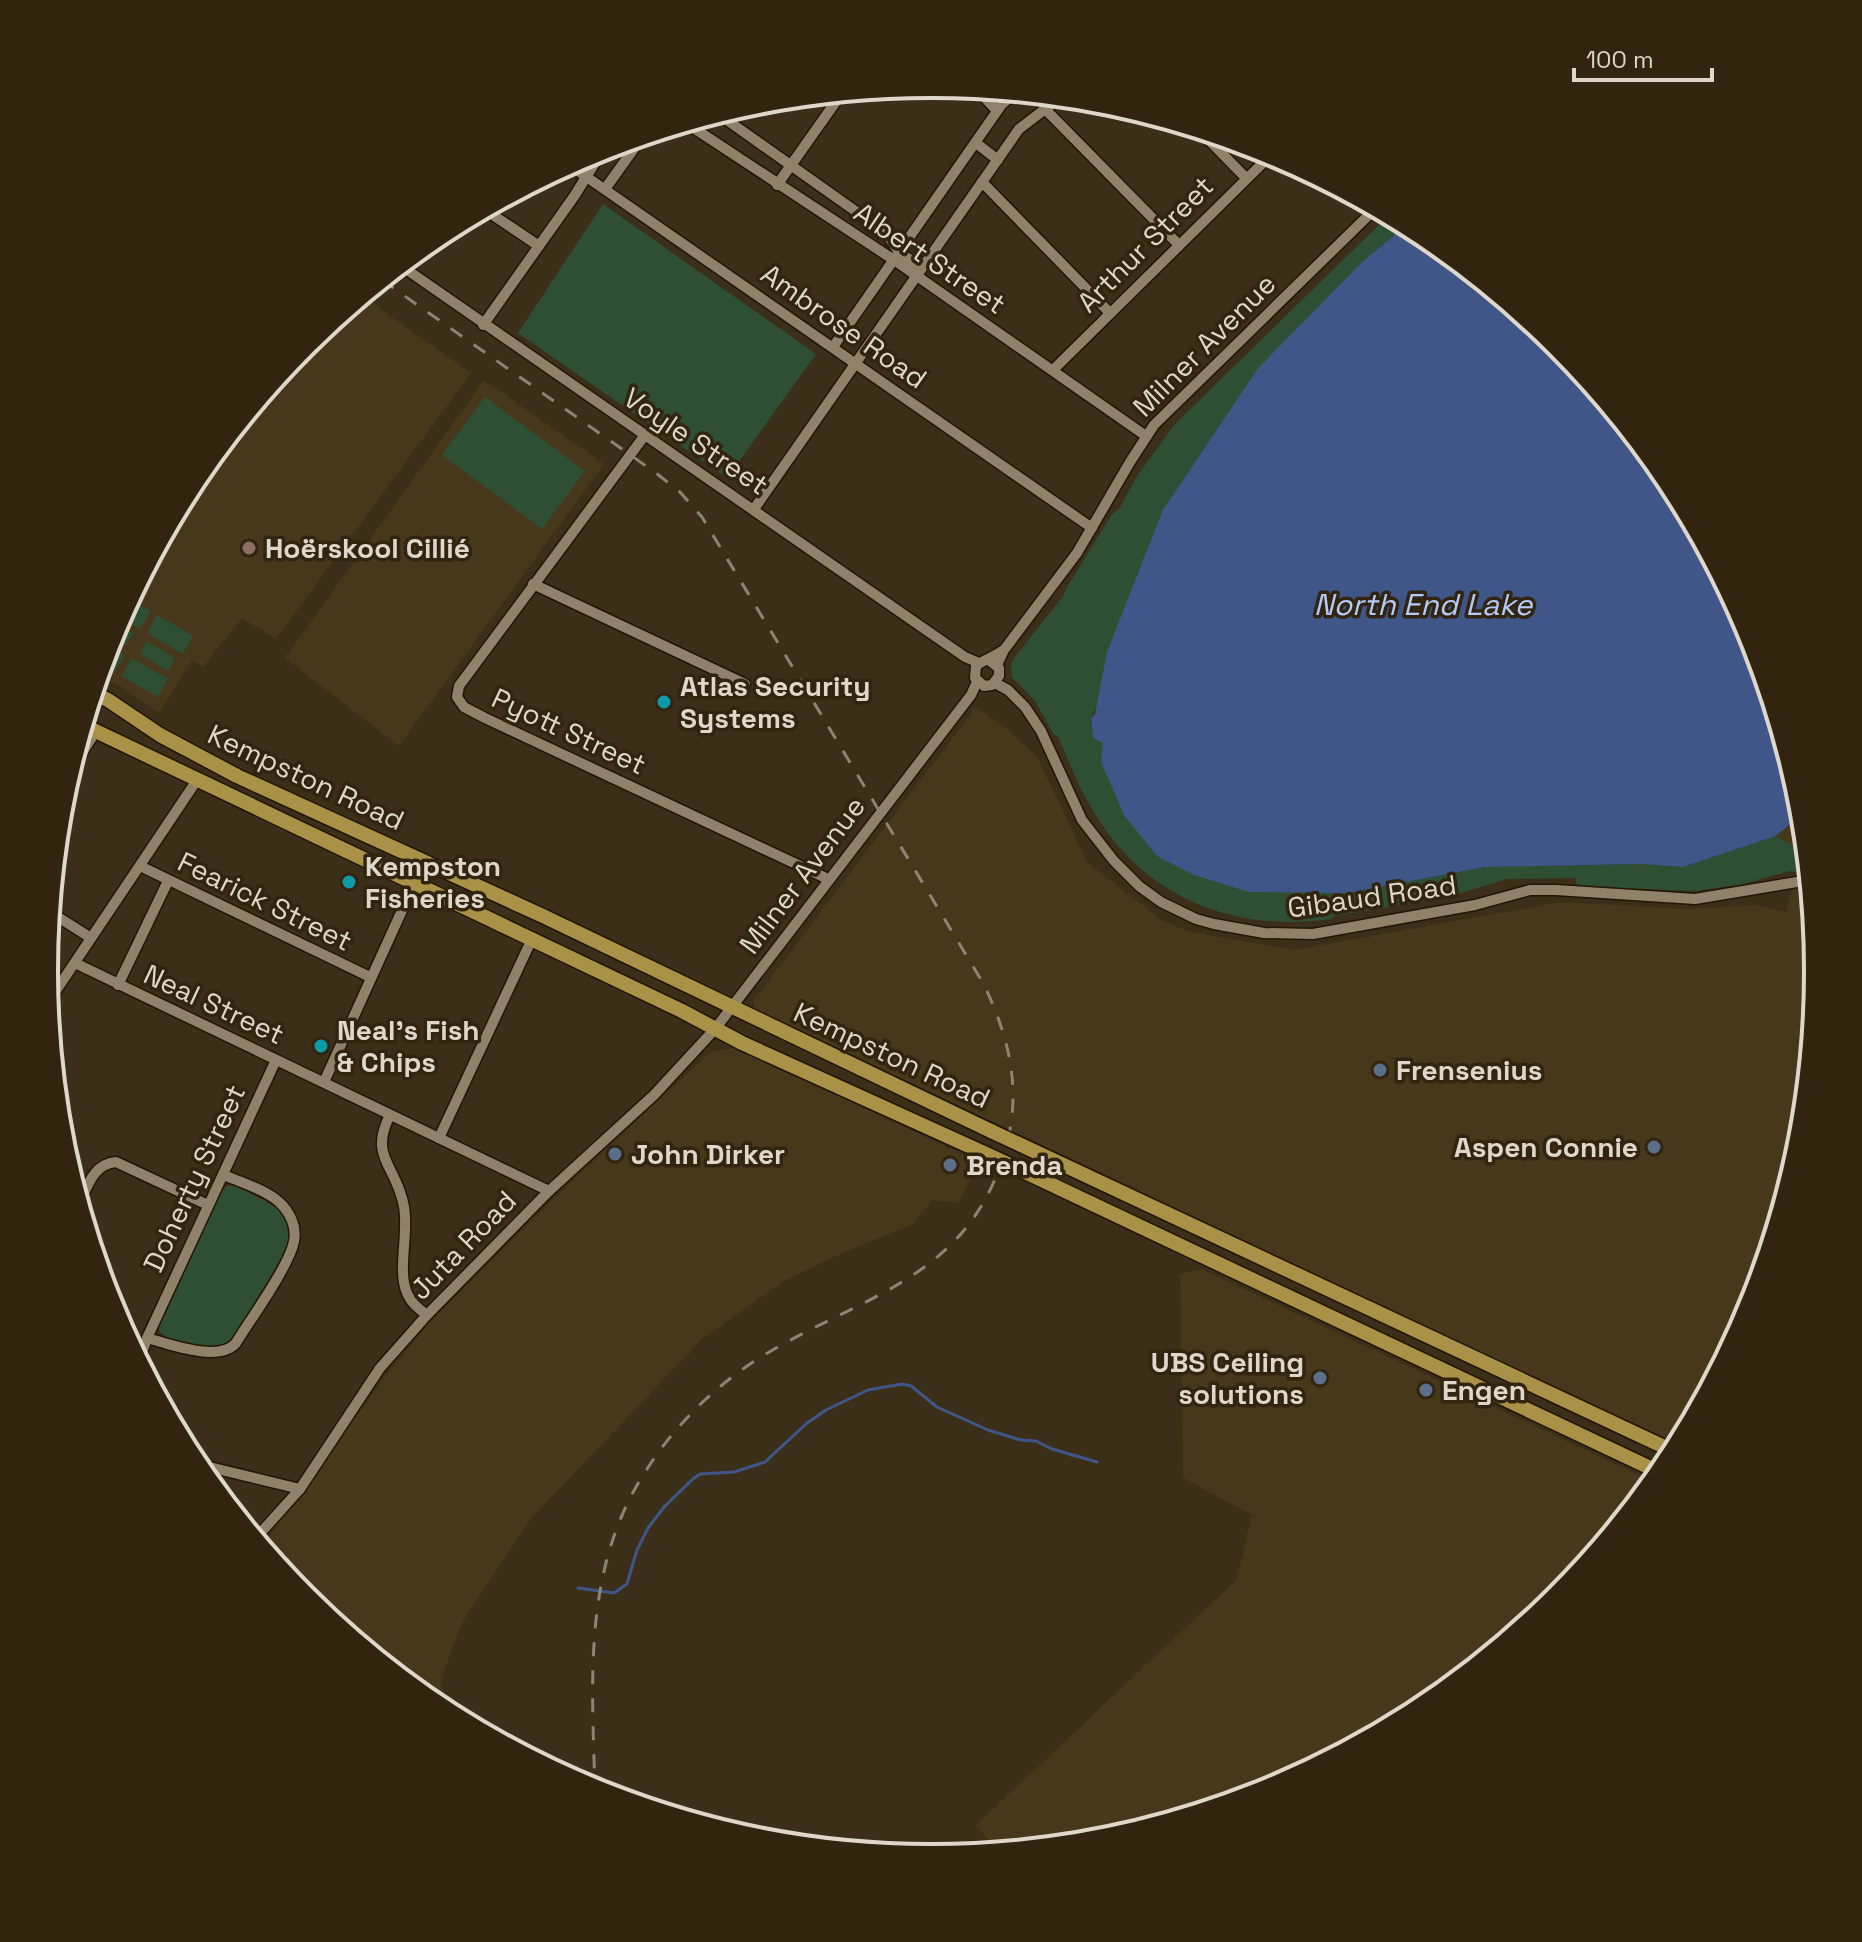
<svg xmlns="http://www.w3.org/2000/svg" width="1862" height="1942" font-family="'Space Grotesk',sans-serif">
<style>
.built{fill:#47371b}
.green{fill:#2e4f33}
.water{fill:#405688}
.lines{fill:none;stroke-linecap:round;stroke-linejoin:round}
.stream{stroke:#405688;stroke-width:3}
.minor-casing{stroke:#221603;stroke-width:13}
.major-casing{stroke:#221603;stroke-width:17}
.minor{stroke:#90816a;stroke-width:10}
.major{stroke:#aa9148;stroke-width:14}
.rail{stroke:#8e8473;stroke-width:3;stroke-dasharray:14 14;stroke-linecap:butt}
.major-bridge-casing{stroke:#221603;stroke-width:17;stroke-linecap:butt}
.major-bridge{stroke:#aa9148;stroke-width:14}
.education-dot{fill:#8d6e63;stroke:#312510;stroke-width:3}
.culture-dot{fill:#0f9aa8;stroke:#312510;stroke-width:3}
.service-dot{fill:#5c6f8a;stroke:#312510;stroke-width:3}
.labels{text-anchor:middle;dominant-baseline:central;stroke-width:7;stroke-linejoin:round;paint-order:stroke}
.street-label{font-size:28px;fill:#dfd7ca;stroke:#312510}
.poi-label{font-size:28px;font-weight:bold;fill:#dfd7ca;stroke:#312510;text-anchor:start}
.water-label{font-size:30px;font-style:italic;fill:#b4caf9;stroke:#312510}
.rim{fill:none;stroke:#dfd7ca;stroke-width:4}
</style>
<rect width="100%" height="100%" fill="#3b2f1a"/>
<!-- built -->
<g class="built">
<path d="M362,296l109,77 -195,266 -34,-21 -39,49 -11,-7 -33,53 -44,-30 -17,-7 14,-45 82,-153 110,-135z"/>
<path d="M484,380l120,84 -205,282 -114,-88z"/>
<path d="M976,707l30,21 31,29 51,106 75,58 28,11 103,18 267,-48 127,7 68,-4 30,7 7,-27 16,-3 9,89 -17,174 -51,166 -72,135 -923,-437 -2,-8z"/>
<path d="M1803,814l3,38 -30,-16z"/>
<path d="M733,1048l68,28 178,87 -20,40 -27,-3 -19,24 -82,34 -45,22 -83,58 -173,182 -68,103 -21,56 5,34 -143,-115 -41,-50 23,-36 100,-135 43,-53 125,-125 112,-105 46,-42z"/>
<path d="M1202,1269l452,213 -96,117 -135,110 -153,82 -166,50 -104,10 -25,-25 262,-247 15,-64 -69,-37 -3,-204z"/>
</g>
<!-- green -->
<g class="green">
<path d="M603,204l213,150 -89,124 -209,-145z"/>
<path d="M1389,215l18,10 -44,36 -104,106 -168,351 2,19 256,156 136,-26 156,-3 42,3 93,-31 30,16 2,22 -19,-3 -45,13 -51,7 -116,-5 -2,-8 -68,1 -59,18 -114,19 -2,3c-98,14 -189,-21 -240,-110 -14,-23 -23,-48 -34,-72l-4,-2 -19,-34 -23,-24 -1,-13 3,-6 50,-63 3,-8 45,-73 7,-5 18,-33 38,-52z"/>
<path d="M485,397l100,74 -43,58 -100,-74z"/>
<path d="M129,599l22,12 -11,18 -21,-12z"/>
<path d="M157,615l36,21 -10,18 -36,-21z"/>
<path d="M116,623l17,10 -8,13 -15,-9z"/>
<path d="M147,641l28,17 -7,13 -28,-17z"/>
<path d="M108,644l17,10 -10,18 -13,-7z"/>
<path d="M132,658l36,21 -10,18 -36,-21z"/>
<path d="M235,1185l45,24 8,16 2,13 -4,13 -57,93 -13,5 -49,-11 -7,-6 -2,-9 62,-131 7,-6z"/>
</g>
<!-- water -->
<path class="water" d="M1407,225l17,9 135,110 110,135 82,153 50,166 2,16 -27,22 -93,31 -42,-3 -156,3 -136,26 -100,-1 -55,-17 -37,-19 -33,-41 -23,-53 2,-19 -10,-5 -2,-20 4,-4 12,-62 56,-142 96,-143 104,-106z"/>
<g class="lines">
<!-- stream -->
<path class="stream" d="M578,1588l36,5 13,-9 10,-34 11,-22 17,-22 28,-27 7,-5 34,-2 31,-10 42,-39 19,-13 42,-20 34,-6 9,2 26,21 51,23 33,10 15,1 16,8 45,13"/>
<!-- minor casing -->
<g class="minor-casing">
<g id="minor">
<path d="M976,88l21,23"/>
<path d="M1044,108l134,136"/>
<path d="M717,113l168,119 14,20 23,16"/>
<path d="M686,123l208,137 252,176"/>
<path d="M1199,130l47,48"/>
<path d="M976,143l22,17"/>
<path d="M568,164l524,364"/>
<path d="M982,182l127,130"/>
<path d="M777,185l65,-92"/>
<path d="M605,189l38,-53"/>
<path d="M484,209l55,37"/>
<path d="M400,265l565,392 14,6"/>
<path d="M483,325l92,-130 29,-47"/>
<path d="M833,347l169,-243 15,-12"/>
<path d="M1053,370l220,-217"/>
<path d="M645,435l-186,251 -2,11 7,10 21,11 343,161"/>
<path d="M754,509l265,-380 42,-32"/>
<path d="M533,584l212,100"/>
<path d="M990,661l9,7v8l-7,9 -8,1 -9,-8 1,-12c6,-6 17,-8 26,-15"/>
<path d="M997,665l7,-15 73,-97 53,-91 24,-37 222,-217"/>
<path d="M995,683l13,7 17,17 16,24 41,89 32,41 25,25 22,16 35,17 18,5 50,9 49,1 162,-29 55,-15h26l139,9 114,-19"/>
<path d="M68,775l28,-44"/>
<path d="M140,866l230,111"/>
<path d="M50,912l41,26"/>
<path d="M75,963l474,228"/>
<path d="M118,985l50,-104"/>
<path d="M47,1004l150,-224"/>
<path d="M324,1082l90,-198"/>
<path d="M390,1115c-22,43 7,50 14,92 5,27 -7,63 3,86 4,10 12,16 20,22"/>
<path d="M439,1138l92,-197"/>
<path d="M79,1204c9,-18 14,-40 37,-42l92,43"/>
<path d="M147,1338c22,6 72,25 89,5 14,-23 54,-78 58,-102 3,-14 -4,-29 -15,-39 -15,-13 -37,-19 -55,-27"/>
<path d="M139,1362l8,-24 129,-278"/>
<path d="M193,1463l107,26"/>
<path d="M255,1539l45,-50 80,-121 47,-53 122,-124 105,-96 61,-66 256,-334 6,-13"/>
</g>
</g>
<!-- major casing -->
<g class="major-casing">
<g id="major">
<path d="M93,693l15,7 52,35 77,41 306,140 450,216"/>
<path d="M83,725l599,286 60,32 240,109"/>
<path d="M1021,1145l654,307"/>
<path d="M1010,1165l651,308"/>
</g>
</g>
<!-- minor -->
<use href="#minor" class="minor"/>
<!-- major -->
<use href="#major" class="major"/>
<!-- rail -->
<path class="rail" d="M382,280l274,193 24,19 22,25 281,466c26,53 39,106 23,164 -37,136 -149,148 -253,215 -42,28 -79,65 -106,107 -65,98 -55,211 -52,322"/>
<!-- major-bridge casing -->
<g class="major-bridge-casing">
<g id="major-bridge">
<path d="M993,1132l28,13"/>
<path d="M982,1152l28,13"/>
</g>
</g>
<!-- major-bridge -->
<use href="#major-bridge" class="major-bridge"/>
</g>
<!-- markers -->
<circle class="education-dot" cx="249" cy="548" r="8"/>
<g class="culture-dot">
<circle cx="664" cy="702" r="8"/>
<circle cx="349" cy="882" r="8"/>
<circle cx="321" cy="1046" r="8"/>
</g>
<g class="service-dot">
<circle cx="1380" cy="1070" r="8"/>
<circle cx="1654" cy="1147" r="8"/>
<circle cx="615" cy="1154" r="8"/>
<circle cx="950" cy="1165" r="8"/>
<circle cx="1320" cy="1378" r="8"/>
<circle cx="1426" cy="1390" r="8"/>
</g>
<g class="labels">
<!-- street labels -->
<g class="street-label">
<text transform="translate(1145 244) rotate(-45)">Arthur Street</text>
<text transform="translate(930 258) rotate(34)">Albert Street</text>
<text transform="translate(844 326) rotate(35)">Ambrose Road</text>
<text transform="translate(1204 345) rotate(-45)">Milner Avenue</text>
<text transform="translate(696 441) rotate(34)">Voyle Street</text>
<text transform="translate(569 731) rotate(25)">Pyott Street</text>
<text transform="translate(306 777) rotate(25)">Kempston Road</text>
<text transform="translate(802 875) rotate(-53)">Milner Avenue</text>
<text transform="translate(1372 896) rotate(-8)">Gibaud Road</text>
<text transform="translate(265 901) rotate(26)">Fearick Street</text>
<text transform="translate(214 1004) rotate(25)">Neal Street</text>
<text transform="translate(892 1055) rotate(25)">Kempston Road</text>
<text transform="translate(194 1178) rotate(-65)">Doherty Street</text>
<text transform="translate(463 1245) rotate(-46)">Juta Road</text>
</g>
<!-- poi labels -->
<g class="poi-label">
<text x="265" y="548">Hoërskool Cillié</text>
<text x="680" y="686">Atlas Security<tspan x="680" dy="32">Systems</tspan></text>
<text x="365" y="866">Kempston<tspan x="365" dy="32">Fisheries</tspan></text>
<text x="337" y="1030">Neal's Fish<tspan x="337" dy="32">&amp; Chips</tspan></text>
<text x="1396" y="1070">Frensenius</text>
<text x="1638" y="1147" text-anchor="end">Aspen Connie</text>
<text x="631" y="1154">John Dirker</text>
<text x="966" y="1165">Brenda</text>
<text x="1304" y="1362" text-anchor="end">UBS Ceiling<tspan x="1304" dy="32">solutions</tspan></text>
<text x="1442" y="1390">Engen</text>
</g>
<!-- water labels -->
<g class="water-label">
<text x="1423" y="604">North End Lake</text>
</g>
</g>
<!-- crop -->
<path d="M0 0H1862V1942H0ZM58 971a873 873 0 1 1 1746 0a873 873 0 1 1-1746 0Z" fill="#312510" fill-rule="evenodd"/>
<path class="rim" d="M58 971a873 873 0 1 1 1746 0a873 873 0 1 1-1746 0Z"/>
<!-- scale -->
<path d="M1574 68v12h138v-12" fill="none" stroke="#dfd7ca" stroke-width="4"/>
<text x="1586" y="68" font-size="24" fill="#dfd7ca" stroke="#312510" stroke-width="6" paint-order="stroke">100 m</text>
</svg>
